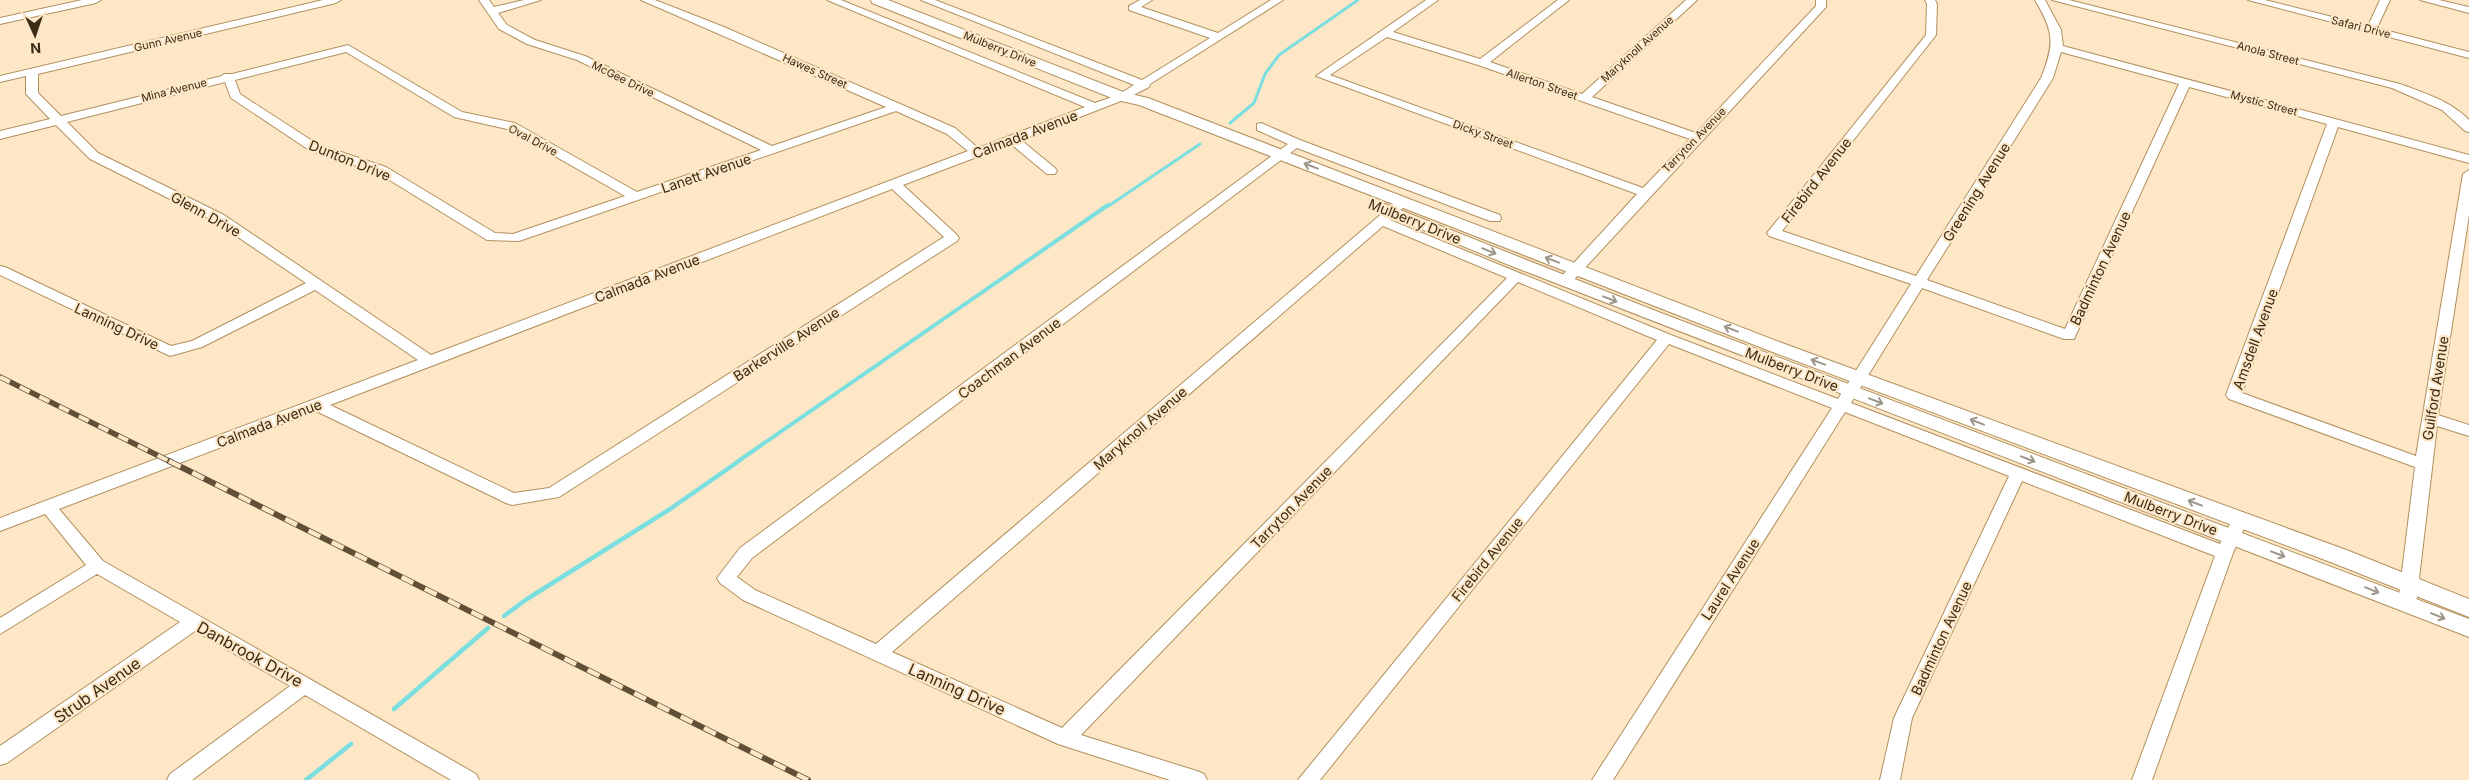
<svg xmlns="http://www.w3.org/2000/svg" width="2469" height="780" font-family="Inter,sans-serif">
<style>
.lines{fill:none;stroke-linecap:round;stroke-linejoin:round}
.stream-far2{stroke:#7bdedf;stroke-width:3}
.stream-far1{stroke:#7bdedf;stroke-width:4}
.stream{stroke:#7bdedf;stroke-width:4.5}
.minor-casing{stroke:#b2905c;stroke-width:2}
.major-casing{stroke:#b2905c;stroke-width:2}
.minor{fill:#fff;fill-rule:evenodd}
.major{fill:#fff;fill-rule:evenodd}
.rail-far1-casing{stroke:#605038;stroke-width:5.5}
.rail-casing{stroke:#605038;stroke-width:6}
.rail-far1{stroke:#fde7c7;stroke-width:4;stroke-dasharray:11;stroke-linecap:butt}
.rail{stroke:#fde7c7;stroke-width:4.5;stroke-dasharray:13;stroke-linecap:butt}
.oneway{stroke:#9c958a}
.labels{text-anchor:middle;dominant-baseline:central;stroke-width:4.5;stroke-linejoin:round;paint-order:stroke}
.far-street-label{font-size:11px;fill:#392b15;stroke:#fde7c7}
.street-label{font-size:14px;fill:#392b15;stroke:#fde7c7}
.near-street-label{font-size:16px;fill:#392b15;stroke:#fde7c7}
</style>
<rect width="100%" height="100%" fill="#fde7c7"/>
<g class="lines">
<!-- stream-far2 -->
<g class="stream-far2">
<path d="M1230,123l24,-20 11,-29 14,-19 79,-55"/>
<path d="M1107,207l93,-63"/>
</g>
<!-- stream-far1 -->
<path class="stream-far1" d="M737,462l371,-257"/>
<!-- stream -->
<g class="stream">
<path d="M504,616l23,-17 143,-90 69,-48"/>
<path d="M394,709l94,-81"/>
<path d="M306,780l45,-36"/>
</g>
<!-- minor casing -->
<g class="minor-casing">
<g id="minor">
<path d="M82,0h19l-5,3 -96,21v-6z"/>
<path d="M323,0h18l-5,3 -298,71v19l23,23 161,-40 2,-2h8l116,-29 114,67 53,11 122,69 124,-42 -184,-90 -50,-16 -28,-15 -20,-29h10l5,7 30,-7h17l-43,13 9,12 28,15 50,16 187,90 114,-39 -245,-107h14l69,27 231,101 23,20 107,-41 -258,-107h14l254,103 23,-8 16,-10 -213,-85h14l207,80 68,-42 -81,-28v-4l11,-6h12l-11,7 77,26 53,-33h12l-133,84 -1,3 -23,12 -105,41 34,28 2,3 -2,3h-8l-36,-30 -108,41 54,50 2,3 -2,3 -398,256 -47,8 -6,-2 -190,-92 -257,98 44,52 373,213 3,6h-28l-146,-85 -113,85h-25l3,-6 120,-88 -95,-55 -188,132 -7,2v-19l180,-124 -83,-48 -97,60v-16l86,-53 -41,-51 -45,17v-13l418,-158 -103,-70 -113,57 -32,9 -170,-81v-9l5,1 166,79 21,-5 114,-58 -92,-62 -124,-62 -34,-34 -56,14v-8l50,-12 -24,-25v-18l-26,6v-6zM346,52l108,65 53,12 118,67 -112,38 -18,-1 -109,-66 -69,-23 -77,-50 -5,-14zM225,82l6,16 78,52 69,23 109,67 32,1 377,-130 51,23 21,17 -537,204 -207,-140 -126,-62 -31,-31zM892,189l52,48 -395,251 -35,5 -184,-88z"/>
<path d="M1426,0h12l-45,32 87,27 78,-59h11l-79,62 92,32 104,-94h11l-105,97 104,36 120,-127v-6h10v7l-256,277 -5,1 -7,-4 2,-3 77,-84 -321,-118zM1387,37l91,28 212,74 -47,49 -313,-113z"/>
<path d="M1925,0h10l2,4 -1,31 -154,196 134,45 125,-198c14,-35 13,-46 -6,-78h10l16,30 2,16 406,109v8l-131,-36 -96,266 174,63 47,-282 6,-4v45l-31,200 31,10v11l-32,-10 -21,178 -3,5 -6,2 -6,-2 -3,-5 17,-137 -186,-68 -3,-4 101,-271 -138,-37 -115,252h-10l-142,-51 -71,115 369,141 14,-28 6,-2 6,2 2,4 -15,33 -81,227h-20l83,-224 -193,-75 -110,237 -12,62h-20l14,-62 115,-242 -164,-64 -232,368h-21l240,-372 -163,-64 -349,436h-22l359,-440 -139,-58 -437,453 116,36 7,3 3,6h-37l-112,-36 -315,-144 -23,-17 -3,-5 23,-30 548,-404 -31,-14v-6l4,-1 39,17 200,75 1,3 -1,3h-10l-193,-73 -545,410 -15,19 18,13 121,54 523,-445 4,-1 6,4 -19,18 281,115 167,64 73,-115 -142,-48 -2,-3 159,-198 1,-31zM2061,52l118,32 -114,245 -138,-49 126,-202zM1383,226l124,52 -445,450 -170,-76z"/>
<path d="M2052,0h17l331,84c24,9 51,17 69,36v12l-4,-1 -23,-21 -50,-22z"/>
<path d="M2248,0h17l103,26 12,-26h10l-13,28 92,24v6z"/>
<path d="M2420,0h19l30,7v6z"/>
</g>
</g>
<!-- major casing -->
<g class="major-casing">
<g id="major">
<path d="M871,0h17l238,93 22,5 634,245 567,208 120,48v18l-136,-54 -563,-212 -631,-246 -22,-5 -245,-97z"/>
<path d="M1385,204l276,109 808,306v18l-955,-370 -135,-55 -2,-3 2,-3z"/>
</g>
</g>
<!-- minor -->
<use href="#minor" class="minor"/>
<!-- major -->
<use href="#major" class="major"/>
<!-- rail-far1 casing -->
<g class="rail-far1-casing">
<path id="rail-far1" d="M0,377l171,85"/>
</g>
<!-- rail casing -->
<g class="rail-casing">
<path id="rail" d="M169,461l639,319"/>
</g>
<!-- rail-far1 -->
<use href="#rail-far1" class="rail-far1"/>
<!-- rail -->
<use href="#rail" class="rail"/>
</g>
<!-- one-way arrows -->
<defs><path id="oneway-shaft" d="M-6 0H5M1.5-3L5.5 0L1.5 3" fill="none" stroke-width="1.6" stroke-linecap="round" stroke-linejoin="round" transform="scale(1.25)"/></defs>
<g class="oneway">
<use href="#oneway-shaft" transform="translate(1311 166) rotate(-159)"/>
<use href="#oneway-shaft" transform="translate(1489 251) rotate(22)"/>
<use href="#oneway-shaft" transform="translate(1552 260) rotate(-159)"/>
<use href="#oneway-shaft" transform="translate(1610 299) rotate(21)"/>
<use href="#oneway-shaft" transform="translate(1731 329) rotate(-159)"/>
<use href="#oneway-shaft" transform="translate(1818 362) rotate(-160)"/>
<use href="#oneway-shaft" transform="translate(1876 401) rotate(21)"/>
<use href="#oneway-shaft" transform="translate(1977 422) rotate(-159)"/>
<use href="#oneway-shaft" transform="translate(2028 459) rotate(21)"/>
<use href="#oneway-shaft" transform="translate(2195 503) rotate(-159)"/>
<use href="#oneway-shaft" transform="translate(2278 554) rotate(21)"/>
<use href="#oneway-shaft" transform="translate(2372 590) rotate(22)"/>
<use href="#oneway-shaft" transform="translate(2438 616) rotate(22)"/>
</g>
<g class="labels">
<!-- far-street labels -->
<g class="far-street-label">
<text transform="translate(2361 27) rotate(14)">Safari Drive</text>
<text transform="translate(168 40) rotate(-13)">Gunn Avenue</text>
<text transform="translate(1000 49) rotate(22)">Mulberry Drive</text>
<text transform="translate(1637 49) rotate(-42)">Maryknoll Avenue</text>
<text transform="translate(2268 53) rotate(15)">Anola Street</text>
<text transform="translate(815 71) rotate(24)">Hawes Street</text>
<text transform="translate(623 79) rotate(26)">McGee Drive</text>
<text transform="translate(1542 84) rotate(19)">Allerton Street</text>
<text transform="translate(174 90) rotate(-14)">Mina Avenue</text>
<text transform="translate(2264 103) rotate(15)">Mystic Street</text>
<text transform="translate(1483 134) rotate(20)">Dicky Street</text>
<text transform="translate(533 140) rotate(28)">Oval Drive</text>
<text transform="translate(1694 140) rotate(-46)">Tarryton Avenue</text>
</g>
<!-- street labels -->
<g class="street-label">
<text transform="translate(1025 134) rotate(-21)">Calmada Avenue</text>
<text transform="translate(350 160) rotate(22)">Dunton Drive</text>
<text transform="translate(706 173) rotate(-19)">Lanett Avenue</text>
<text transform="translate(1816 180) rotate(-52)">Firebird Avenue</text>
<text transform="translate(1976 192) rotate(-58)">Greening Avenue</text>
<text transform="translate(206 214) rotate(29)">Glenn Drive</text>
<text transform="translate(1415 221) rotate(22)">Mulberry Drive</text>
<text transform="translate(2100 268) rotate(-65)">Badminton Avenue</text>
<text transform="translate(647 278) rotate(-21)">Calmada Avenue</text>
<text transform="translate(117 326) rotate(25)">Lanning Drive</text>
<text transform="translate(2255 339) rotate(-70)">Amsdell Avenue</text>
<text transform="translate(786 344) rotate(-33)">Barkerville Avenue</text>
<text transform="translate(1009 358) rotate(-37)">Coachman Avenue</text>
<text transform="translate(1792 369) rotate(21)">Mulberry Drive</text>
<text transform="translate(2435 388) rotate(-81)">Guilford Avenue</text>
<text transform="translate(269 423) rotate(-21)">Calmada Avenue</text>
<text transform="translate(1140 428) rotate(-41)">Maryknoll Avenue</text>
<text transform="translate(1291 507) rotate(-46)">Tarryton Avenue</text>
<text transform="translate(2171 513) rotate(21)">Mulberry Drive</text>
<text transform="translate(1487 559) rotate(-51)">Firebird Avenue</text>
<text transform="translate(1730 579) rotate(-57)">Laurel Avenue</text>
<text transform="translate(1941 638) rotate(-65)">Badminton Avenue</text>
</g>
<!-- near-street labels -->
<g class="near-street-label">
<text transform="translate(250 654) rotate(29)">Danbrook Drive</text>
<text transform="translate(957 689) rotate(24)">Lanning Drive</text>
<text transform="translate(97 690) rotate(-35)">Strub Avenue</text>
</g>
</g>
<!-- north arrow -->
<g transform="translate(35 35) rotate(177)" stroke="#fde7c7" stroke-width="4" paint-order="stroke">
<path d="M0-4L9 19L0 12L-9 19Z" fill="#392b15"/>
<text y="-8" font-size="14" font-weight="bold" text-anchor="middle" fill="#392b15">N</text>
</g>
</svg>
